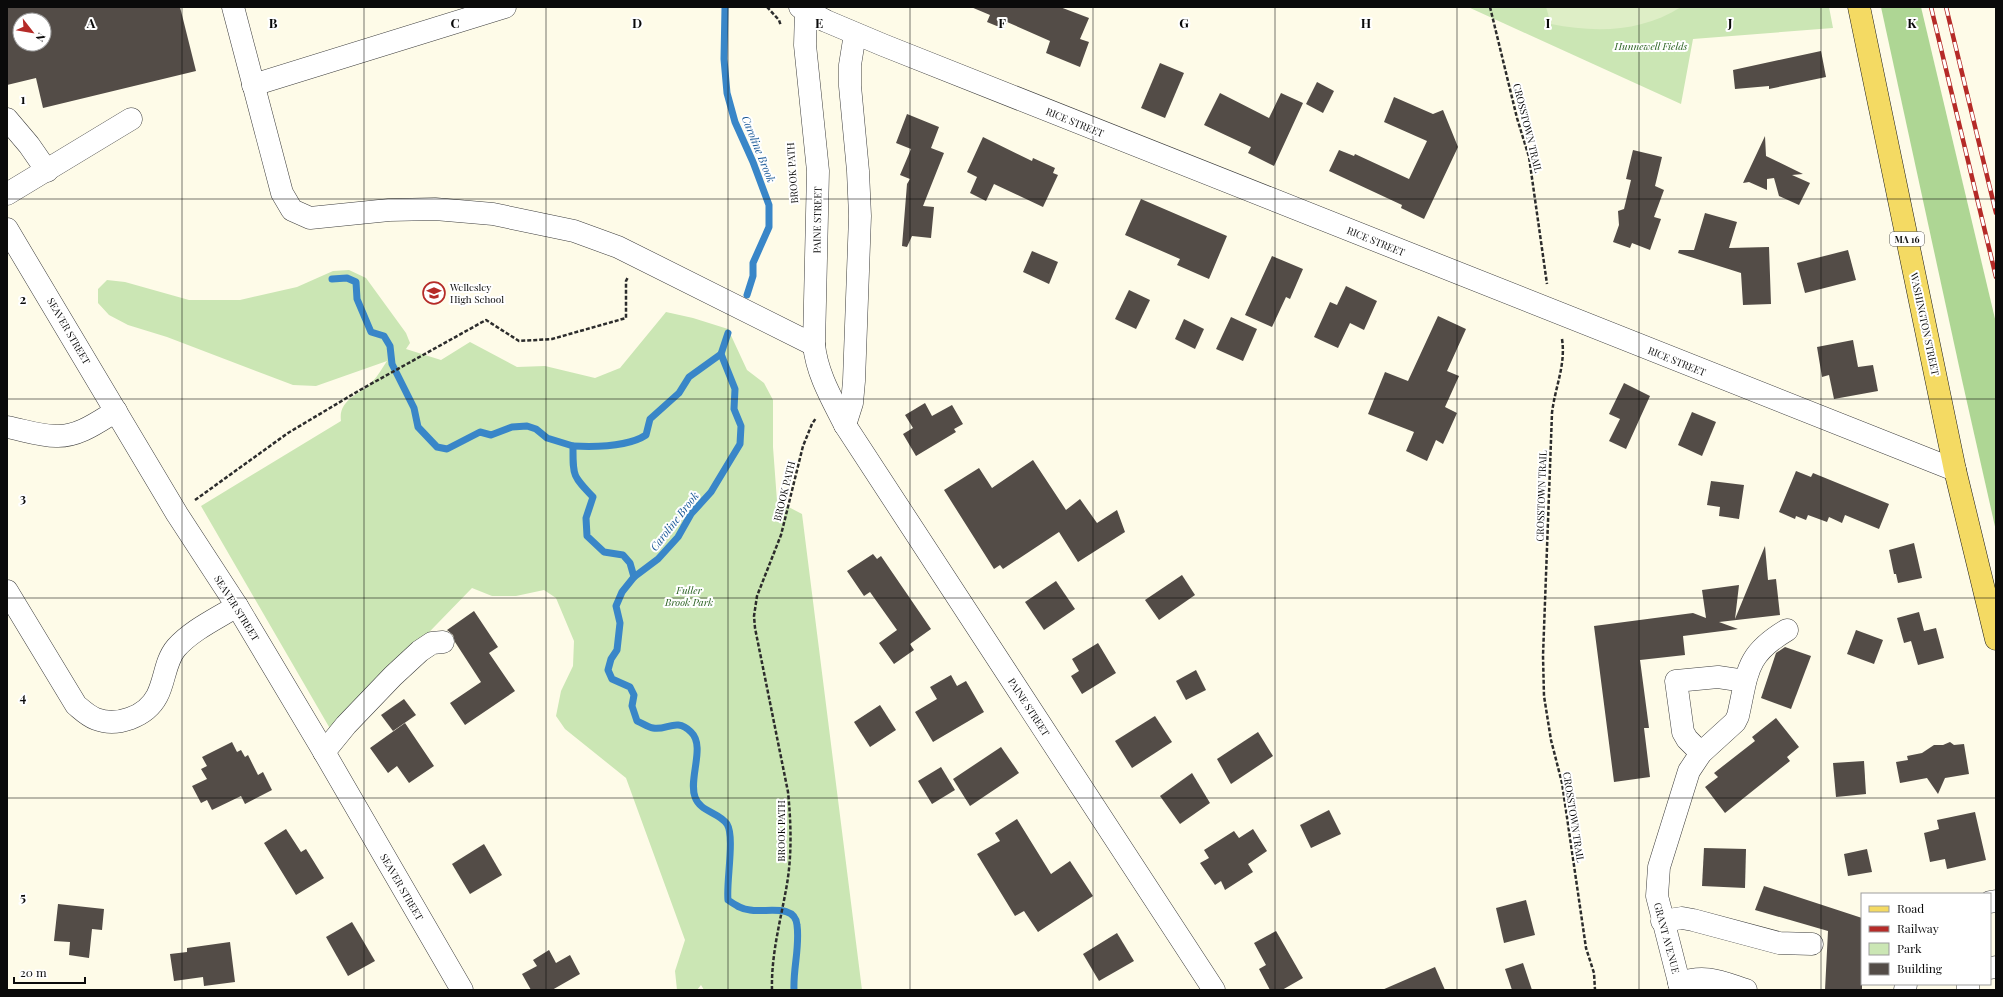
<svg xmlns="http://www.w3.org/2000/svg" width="2003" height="997" font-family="'Playfair Display',serif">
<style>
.green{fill:#cbe6b4}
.forest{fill:#aed694}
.pitch{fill:#deeec6}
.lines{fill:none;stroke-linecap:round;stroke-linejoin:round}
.stream{stroke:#3986c8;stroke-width:7}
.building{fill:#534c47;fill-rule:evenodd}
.minor-casing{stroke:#3d3d3d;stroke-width:23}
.major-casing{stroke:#1b1b1b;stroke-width:23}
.path{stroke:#2c2c2c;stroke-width:2.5;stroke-dasharray:4 2;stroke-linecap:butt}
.minor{stroke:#fff;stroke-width:22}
.major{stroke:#f4da63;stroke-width:22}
.rail-casing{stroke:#b52b28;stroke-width:4.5}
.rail{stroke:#fff;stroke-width:3;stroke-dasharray:9;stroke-linecap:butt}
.grid{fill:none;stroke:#0a0a0a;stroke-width:1;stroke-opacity:0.55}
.labels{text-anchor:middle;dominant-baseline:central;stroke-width:4;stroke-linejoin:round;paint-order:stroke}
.shield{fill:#fff;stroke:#545454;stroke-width:1}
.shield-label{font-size:9px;font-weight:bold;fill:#0a0a0a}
.park-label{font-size:10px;font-style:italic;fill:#275f1e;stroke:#fff}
.street-label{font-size:10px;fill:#0a0a0a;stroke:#fff}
.poi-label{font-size:10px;fill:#0a0a0a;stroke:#fff;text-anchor:start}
.water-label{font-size:11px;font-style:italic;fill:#195896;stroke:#fff}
.grid-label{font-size:13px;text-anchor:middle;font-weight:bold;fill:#0a0a0a;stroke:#fff;stroke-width:4;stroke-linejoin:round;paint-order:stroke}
</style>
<rect width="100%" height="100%" fill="#fefbe8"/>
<!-- green -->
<g class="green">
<path d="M1468,7h361l4,21 -140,11 -12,65z"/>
<path d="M349,270l17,8 40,55 4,10 -4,6 35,11 29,-18 47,25 28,-1 50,12 25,-10 46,-56 27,6 35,11 19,41 17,13 9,17v47l4,54 25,13 60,476h-158l-3,-5 -4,5h-20l-2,-19 10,-31 -59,-162 -61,-49 -9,-13 5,-25 12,-25 1,-25 -18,-43 -12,-8 -28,6h-24l-20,-8 -140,144 -131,-226 140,-85c-3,-22 19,-26 31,-39 6,-6 10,-14 15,-21l-71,25 -23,-1 -126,-48 -39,-12 -19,-10 -11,-12v-14l9,-9 18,2 64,18h51l57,-13 36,-16z"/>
</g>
<!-- forest -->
<path class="forest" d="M1881,7h40l75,316v208l-34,-151z"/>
<!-- pitch -->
<path class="pitch" d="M1546,7h135c-39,25 -85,26 -130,17z"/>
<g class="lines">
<!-- stream -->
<g class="stream">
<path d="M725,7l-1,52 3,34 8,29 18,40 16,43v22l-16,36v13l-6,19"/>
<path d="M332,279l15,-1 9,4 1,17 14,33 13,4 6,10 2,18 22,44 4,19 19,20 10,2 33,-17 11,3 21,-8 15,-1 9,3 11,9 26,8c0,30 -1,29 20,51l-7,21 1,18 17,16 19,3 7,8 4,14"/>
<path d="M728,333l-7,21 14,35 -1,20 7,17 -1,18 -29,48 -20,22 -13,23 -20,22 -24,18 -12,15 -6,14 4,17 -3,27 -6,9 -3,11 4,9 18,8 4,8 -2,11 5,15c5,2 11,6 16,7 14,3 23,-11 38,4 15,14 -3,47 4,65 5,15 24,15 32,27 8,13 -1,58 1,76 7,5 13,9 22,10 15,3 45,-7 47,15 3,22 -4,43 -3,65"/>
<path d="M573,446c21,1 55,1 73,-11l4,-16 29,-26 10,-16 32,-23"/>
</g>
</g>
<!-- building -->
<g class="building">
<path d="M7,7h173l16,64 -153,37 -7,-30 -29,7zM20,20h24v24h-24z"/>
<path d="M971,7h89l29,11 -9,21 9,3 -9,25 -34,-14 4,-12 -43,-19 -3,7 -17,-7 3,-7z"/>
<path d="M1821,51l5,26 -57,12v-3l-34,3 -2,-19z"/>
<path d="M1160,63l24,10 -19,45 -24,-10z"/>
<path d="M1317,82l17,9 -11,22 -17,-9z"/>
<path d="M1220,93l49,25 12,-25 22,10 -29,63 -26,-13 3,-6 -47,-22z"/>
<path d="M1394,97l39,17 10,-4 15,37 -34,72 -23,-11 1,-3 -73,-34 10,-21 15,6 1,-2 54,25 18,-38 -43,-19z"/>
<path d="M907,114l32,13 -8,21 13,5 -21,53 11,1 -3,31 -19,-2 -5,11 -5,-1 5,-62 3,-5 -10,-4 11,-26 -15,-6z"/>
<path d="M1765,136l1,20 37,18 -11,1 18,8 -11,22 -20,-9 -5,-18 -7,1v11l-18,-8 -6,1z"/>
<path d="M983,137l49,24 1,-3 22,10 -2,5 5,2 -15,32 -49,-23 -8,17 -16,-8 7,-16 -10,-5z"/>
<path d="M1633,150l29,7 -7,29 9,4 -10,27 7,2 -11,31 -18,-7 -2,5 -17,-6 6,-17 -1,-14 6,-2 7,-29 -5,-1z"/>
<path d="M1141,199l86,37 -18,43 -32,-14 3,-6 -55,-24z"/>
<path d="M1705,213l32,9 -8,26 40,-1 2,57 -28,1 -2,-32 -63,-20 1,-3h15z"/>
<path d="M1848,250l8,30 -51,13 -8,-30z"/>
<path d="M1032,251l26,11 -9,22 -26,-12z"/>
<path d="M1272,256l31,13 -13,30 -4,-2 -14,30 -27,-12z"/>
<path d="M1346,286l31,15 -13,29 -14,-7 -12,25 -24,-11 16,-35 7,3z"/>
<path d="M1129,290l21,10 -14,29 -21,-10z"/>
<path d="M1438,316l28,13 -19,42 12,5 -14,31 12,6 -14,31 -7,-4 -9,21 -21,-10 8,-19 -46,-18 17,-42 23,9z"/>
<path d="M1231,317l26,12 -14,32 -27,-12z"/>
<path d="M1184,319l20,10 -9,20 -20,-10z"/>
<path d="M1853,340l5,27 15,-2 5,26 -44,8 -5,-24 -7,2 -5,-30z"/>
<path d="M1624,383l26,13 -24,53 -17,-8 11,-22 -11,-5z"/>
<path d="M925,403l7,13 20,-11 11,19 -9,5 2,3 -40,24 -13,-22 10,-6 -8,-13z"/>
<path d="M1692,412l24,10 -14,34 -24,-11z"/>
<path d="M1033,460l33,50 14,-11 17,24 20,-13 8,22 -47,30 -19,-30 -56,37 -3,-4 -6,4 -50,-79 35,-22 13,20z"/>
<path d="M1796,471l15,6 2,-4 76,31 -10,25 -34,-14 -3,8 -13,-6 -2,5 -19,-7 -2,5 -10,-4 -1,3 -16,-7z"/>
<path d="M1711,481l33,4 -5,34 -20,-3 1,-9 -13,-2z"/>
<path d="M1914,543l8,35 -24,5 -2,-9h-2l-5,-24z"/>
<path d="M1765,546l3,34 8,-1 4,36 -61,7 19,7 -55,7 2,19 -45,5 9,68h-5l6,49 -36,5 -20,-156 99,-13 13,5 -4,-28 37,-5 -4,34z"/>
<path d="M873,554l4,5 4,-3 50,73 -21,15 4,6 -20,14 -15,-21 18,-13 -27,-38 -6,4 -17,-25z"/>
<path d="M1182,575l13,20 -36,25 -14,-20z"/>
<path d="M1056,581l19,28 -31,21 -19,-28z"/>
<path d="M474,611l24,36 -9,6 26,38 -50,34 -15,-22 31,-21 -26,-40 -2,-7 -6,-5z"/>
<path d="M1919,612l5,19 12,-3 8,30 -26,7 -7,-24 -7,2 -7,-25z"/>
<path d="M1856,630l27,10 -9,24 -27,-10z"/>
<path d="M1098,643l18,30 -34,21 -11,-18 8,-5 -7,-12z"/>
<path d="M1785,647l26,9 -20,53 -30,-11 15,-45z"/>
<path d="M1196,670l10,20 -20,10 -10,-19z"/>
<path d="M951,675l6,11 9,-5 18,31 -51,30 -18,-30 22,-13 -7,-12z"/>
<path d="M404,699l12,16 -23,16 -12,-16z"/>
<path d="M880,705l16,25 -26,17 -16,-25z"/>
<path d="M1155,716l17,26 -40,26 -17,-27z"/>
<path d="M1776,718l23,29 -12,10 3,4 -65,52 -20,-26 13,-10 -4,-4 41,-32 -3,-4z"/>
<path d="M405,723l29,43 -25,17 -12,-17 -9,7 -18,-25z"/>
<path d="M1258,732l15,24 -42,28 -14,-25z"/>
<path d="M232,742l5,10 4,-2 4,7 3,-2 10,20 5,-3 9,18 -27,14 -4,-8 -29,14 -5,-10 -6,3 -9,-17 15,-7 -6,-10 6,-3 -5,-9z"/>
<path d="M1950,742l4,3 10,-1 5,30 -24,4 -7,16 -11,-16 -27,5 -4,-21 12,-2 -1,-4 15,-3 12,-8h9z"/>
<path d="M1001,747l18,26 -49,33 -17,-27z"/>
<path d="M1864,761l2,33 -30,3 -3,-34z"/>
<path d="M941,767l14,23 -23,14 -14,-23z"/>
<path d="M1192,773l18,30 -30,21 -20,-28z"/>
<path d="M1329,810l12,24 -30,14 -11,-23z"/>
<path d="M1975,812l11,48 -39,9 -2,-10 -15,3 -6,-29 15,-4 -2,-9z"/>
<path d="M1017,819l34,55 19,-13 23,35 -55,36 -14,-21 -9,5 -38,-62 23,-13 -5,-8z"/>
<path d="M286,829l15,23 5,-3 18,29 -28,17 -32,-52z"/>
<path d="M1253,829l14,22 -19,13 5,8 -28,18 -4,-9 -6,4 -15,-22 9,-5 -5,-8 30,-19 5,7z"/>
<path d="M484,844l18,31 -32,19 -18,-30z"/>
<path d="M1704,848l42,1 -1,39 -43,-2z"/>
<path d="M1867,849l5,23 -24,4 -4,-22z"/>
<path d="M1764,886l98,32v72h-37l3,-59 -73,-21z"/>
<path d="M1526,900l9,35 -31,8 -8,-35z"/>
<path d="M58,904l46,5 -2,21 -10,-1 -3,29 -20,-3 1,-13 -16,-1z"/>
<path d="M352,922l23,39 -27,15 -22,-39z"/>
<path d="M1276,931l27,47 -21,12h-12l-11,-21 7,-4 -12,-22z"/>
<path d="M1117,933l17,28 -35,20 -16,-27z"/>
<path d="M230,942l5,40 -31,4 -1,-9 -29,4 -4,-27 17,-2v-4z"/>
<path d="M549,950l7,13 14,-8 10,19 -28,16h-21l-9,-16 15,-8 -4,-6z"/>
<path d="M1523,963l9,27h-20l-7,-21z"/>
<path d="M1435,967l10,23h-63z"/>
</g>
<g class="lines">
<!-- minor casing -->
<g class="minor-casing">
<g id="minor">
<path d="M233,7l49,186 10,17 18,8 79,-8 46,-1 58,5 81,17 44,16 196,98"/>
<path d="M800,7l26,14 57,24 1072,425"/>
<path d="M806,10l-1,35 13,126 -4,174c3,29 18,54 31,80l369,565"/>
<path d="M253,85l252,-78"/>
<path d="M7,119l22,26 18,26"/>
<path d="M7,194l124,-75"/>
<path d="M7,229l170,285 60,92 83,139 142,245"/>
<path d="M845,425l7,-22 2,-22 6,-165 -2,-45 -8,-85v-21l5,-31"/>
<path d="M7,427c16,3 33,9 49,9 22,1 42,-14 60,-25"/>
<path d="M7,591l69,114c6,5 12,11 20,14 21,8 50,-2 61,-23 8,-15 8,-35 19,-48 16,-18 40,-29 61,-42"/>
<path d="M324,752l22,-27 47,-49 27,-25 12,-8 11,-1"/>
<path d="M1701,753l-14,-14 -4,-7 -7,-51 42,-4 27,4"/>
<path d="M1990,902l6,-1"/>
<path d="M1662,921l20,-3 11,2 86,23 33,1"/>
<path d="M1990,968l6,-1"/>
<path d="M1679,983c27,-9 42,-1 67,7"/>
<path d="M1681,990l-24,-94 2,-29 30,-96 12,-18 34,-31 3,-6c10,-44 7,-61 49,-86"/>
<path d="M1905,990l1,-6"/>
<path d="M1968,990v-6"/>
</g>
</g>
<!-- major casing -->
<g class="major-casing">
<path id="major" d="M1859,7l96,463 41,169"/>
</g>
<!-- path -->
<g class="path">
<path d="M767,7l12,13 2,6"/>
<path d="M1490,7l27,111 12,39 18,127"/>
<path d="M1562,339c4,26 -7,48 -10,74l-9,243 1,40 7,44 11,43 24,165 8,25 1,17"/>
<path d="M195,500l93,-67 72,-43 126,-70 33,21 33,-2 74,-21v-37l2,-4"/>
<path d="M772,990c-1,-36 9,-71 15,-106 5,-30 4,-62 1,-92l-33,-164 -1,-12 3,-20 24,-61 22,-89 9,-22 4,-6"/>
</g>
<!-- minor -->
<use href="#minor" class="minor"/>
<!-- major -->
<use href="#major" class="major"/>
<!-- rail casing -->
<g class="rail-casing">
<g id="rail">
<path d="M1931,7l65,270"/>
<path d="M1946,7l50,206"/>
</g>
</g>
<!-- rail -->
<use href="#rail" class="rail"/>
</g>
<!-- grid -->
<path class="grid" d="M182,7v983M364,7v983M546,7v983M728,7v983M910,7v983M1093,7v983M1275,7v983M1457,7v983M1639,7v983M1821,7v983M7,199h1989M7,399h1989M7,598h1989M7,798h1989"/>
<!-- icons -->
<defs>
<g id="school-ring" transform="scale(1.15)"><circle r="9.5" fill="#fff" stroke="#b52b28" stroke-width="1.5"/><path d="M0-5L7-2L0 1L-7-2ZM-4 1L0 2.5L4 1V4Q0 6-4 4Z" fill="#b52b28"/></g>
</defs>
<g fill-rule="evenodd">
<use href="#school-ring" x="434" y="293"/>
</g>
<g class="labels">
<!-- shield labels -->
<rect class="shield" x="1890" y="232" width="34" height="14" rx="3"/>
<g class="shield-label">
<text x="1907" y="239">MA 16</text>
</g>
<!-- park labels -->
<g class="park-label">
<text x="1651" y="46">Hunnewell Fields</text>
<text x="689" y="590">Fuller<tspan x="689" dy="12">Brook Park</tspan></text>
</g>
<!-- street labels -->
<g class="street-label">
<text transform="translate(1075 122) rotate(22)">RICE STREET</text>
<text transform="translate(1528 128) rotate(76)">CROSSTOWN TRAIL</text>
<text transform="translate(792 173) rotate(-94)">BROOK PATH</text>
<text transform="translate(817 220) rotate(-89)">PAINE STREET</text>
<text transform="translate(1376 241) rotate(22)">RICE STREET</text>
<text transform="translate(1925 324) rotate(78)">WASHINGTON STREET</text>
<text transform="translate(69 331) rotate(60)">SEAVER STREET</text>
<text transform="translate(1677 361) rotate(22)">RICE STREET</text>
<text transform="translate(784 491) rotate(-76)">BROOK PATH</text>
<text transform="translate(1541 496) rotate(-88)">CROSSTOWN TRAIL</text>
<text transform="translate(237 608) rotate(58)">SEAVER STREET</text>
<text transform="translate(1029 707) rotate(57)">PAINE STREET</text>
<text transform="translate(1574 817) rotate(81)">CROSSTOWN TRAIL</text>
<text transform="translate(781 831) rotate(-90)">BROOK PATH</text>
<text transform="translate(402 887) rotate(60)">SEAVER STREET</text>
<text transform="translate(1667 938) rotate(75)">GRANT AVENUE</text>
</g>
<!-- poi labels -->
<g class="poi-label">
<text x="450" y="287">Wellesley<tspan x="450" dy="12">High School</tspan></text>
</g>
<!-- water labels -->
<g class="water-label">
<text transform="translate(759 149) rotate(68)">Caroline Brook</text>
<text transform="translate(674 521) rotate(-52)">Caroline Brook</text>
</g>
</g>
<g class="grid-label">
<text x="91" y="28">A</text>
<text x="273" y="28">B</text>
<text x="455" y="28">C</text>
<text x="637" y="28">D</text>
<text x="819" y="28">E</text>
<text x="1002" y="28">F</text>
<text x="1184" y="28">G</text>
<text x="1366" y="28">H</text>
<text x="1548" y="28">I</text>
<text x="1730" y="28">J</text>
<text x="1912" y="28">K</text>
<text x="23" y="104">1</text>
<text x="23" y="304">2</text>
<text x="23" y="503">3</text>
<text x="23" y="702">4</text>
<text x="23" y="902">5</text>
</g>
<!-- border -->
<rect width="2003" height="997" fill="none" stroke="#0a0a0a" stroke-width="16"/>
<!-- legend -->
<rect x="1861" y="893" width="130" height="92" fill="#ffffff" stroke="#9d9d9d"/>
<rect x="1869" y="906" width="20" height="6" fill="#f4da63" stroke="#9d9d9d"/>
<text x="1897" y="913" font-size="12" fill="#0a0a0a">Road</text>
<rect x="1869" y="926" width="20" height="6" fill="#b52b28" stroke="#9d9d9d"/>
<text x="1897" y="933" font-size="12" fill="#0a0a0a">Railway</text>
<rect x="1869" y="943" width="20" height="12" fill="#cbe6b4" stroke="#9d9d9d"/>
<text x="1897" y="953" font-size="12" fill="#0a0a0a">Park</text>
<rect x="1869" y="963" width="20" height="12" fill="#534c47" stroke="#9d9d9d"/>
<text x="1897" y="973" font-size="12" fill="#0a0a0a">Building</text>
<!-- north arrow -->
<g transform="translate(32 32) rotate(121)"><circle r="19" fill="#ffffff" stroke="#9d9d9d"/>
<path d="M0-3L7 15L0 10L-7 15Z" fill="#b52b28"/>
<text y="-6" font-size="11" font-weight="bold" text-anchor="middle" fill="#0a0a0a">N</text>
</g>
<!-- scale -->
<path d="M14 977v6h71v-6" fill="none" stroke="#0a0a0a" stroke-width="2"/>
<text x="20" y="977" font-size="12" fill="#0a0a0a" stroke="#ffffff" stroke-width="3" paint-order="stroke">20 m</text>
</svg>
